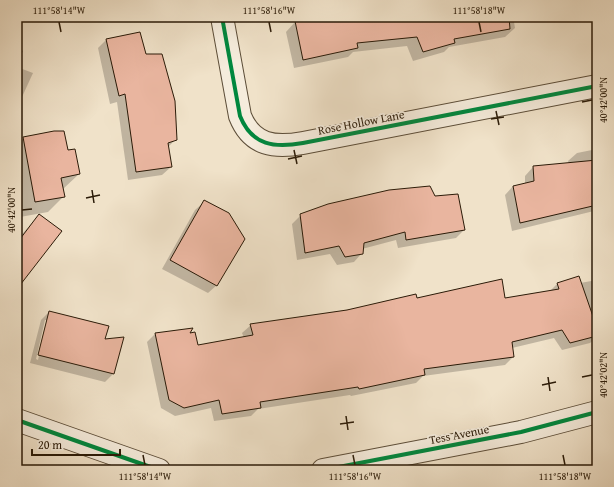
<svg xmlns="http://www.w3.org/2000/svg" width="614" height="487" font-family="'Gentium Book Plus',serif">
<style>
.shadow{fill:#0003;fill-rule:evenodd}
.building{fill:#e9b59f;stroke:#2b1b08}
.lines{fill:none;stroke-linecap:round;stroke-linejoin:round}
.minor-casing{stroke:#5c4d38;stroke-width:24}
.minor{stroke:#f5ecdc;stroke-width:22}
.cycleway-casing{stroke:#f5ecdc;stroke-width:6}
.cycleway{stroke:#00873e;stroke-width:4}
.ticks{fill:none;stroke:#2b1b08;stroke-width:1.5}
.labels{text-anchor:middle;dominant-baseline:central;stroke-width:3.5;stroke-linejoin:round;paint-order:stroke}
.street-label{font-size:12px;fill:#2b1b08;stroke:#f5ecdc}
.neatline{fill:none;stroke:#2b1b08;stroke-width:1.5}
.ticks-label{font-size:10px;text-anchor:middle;fill:#2b1b08}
</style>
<rect width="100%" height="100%" fill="#f0e2c9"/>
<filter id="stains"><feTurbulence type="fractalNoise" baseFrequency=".005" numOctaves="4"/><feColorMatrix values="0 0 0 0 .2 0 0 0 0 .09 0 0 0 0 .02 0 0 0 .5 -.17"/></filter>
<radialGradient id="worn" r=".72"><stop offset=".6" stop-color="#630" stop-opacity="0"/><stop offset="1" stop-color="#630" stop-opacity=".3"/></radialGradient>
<!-- shadow -->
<g class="shadow">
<path d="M320,17h208l-3,3 -11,2 1,6 -10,9 -56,10 -5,5 -31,9 -6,-15 -54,6 -5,5 -54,11 -8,-36 9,-10z"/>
<path d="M106,40l39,15 31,84 -9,9 4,19 -9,8 -34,5 -11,-78 -7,2 -12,-56z"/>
<path d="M17,48l6,3 -6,13z"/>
<path d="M17,67l16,6 -11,24 -5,6z"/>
<path d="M24,138l43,13 12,23 -16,15 1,7 -16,16 -28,5 -3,-16v-57z"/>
<path d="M597,149v65h-2l-1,-3 -82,20 -7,-36 8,-9 12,-2v-8l8,-9 36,-3 -1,-3 9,-8z"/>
<path d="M435,197l29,33 -8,8 -58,10 -2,-8 -34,9v4l-8,9 -17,3 -7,-11 -33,6 -5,-36 9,-9z"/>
<path d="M204,202l13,83 -9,8 -46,-24 33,-59z"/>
<path d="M39,215l-22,72v-47z"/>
<path d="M597,280v44h-2l2,7v6l-7,6 -28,7 -8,-12 -42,10 1,9 -8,8 -82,11 -7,7 -65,13 -1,-1 -92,14 -7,7 -37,5 -3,-13 -36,8 -14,-8 -14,-66 8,-8 36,-5 -3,5 9,13 47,-9 -2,-5 9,-8 165,-26h88l46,-8 8,-8h22z"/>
<path d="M49,312l55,29 9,33 -8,8 -75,-19 11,-43zM45,320h2l-9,40 -2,-1z"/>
</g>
<!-- building -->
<g class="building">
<path d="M316,17h193l1,12 -56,10 1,4 -32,9 -6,-15 -60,6 1,5 -55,12 -8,-39z"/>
<path d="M140,32l6,22h16l13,47 2,39 -9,3 4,24 -36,5 -11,-78 -6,2 -13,-57z"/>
<path d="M54,131h10l4,19 7,-1 5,25 -19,4 4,19 -30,5 -12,-65z"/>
<path d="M597,160v45l-77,18 -7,-37 21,-5 -1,-15z"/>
<path d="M430,186l5,10 23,-2 7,36 -59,10 -1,-8 -41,11 -1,11 -18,3 -6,-11 -34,7 -5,-39 28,-10 61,-14z"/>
<path d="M204,200l25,13 16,26 -28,47 -47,-26z"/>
<path d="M39,214l23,17 -45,58v-46z"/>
<path d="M579,276l18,52v8l-27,7 -8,-13 -50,12 2,15 -90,12 1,6 -66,14 -1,-2 -98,15 1,6 -39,6 -3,-14 -35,8 -15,-8 -14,-67 38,-5 -3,5 5,-1 3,13 55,-10 -3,-11 97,-14 69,-16 1,4 85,-19 3,19 54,-9 -2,-6z"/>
<path d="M49,311l60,15 -4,13 19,-2 -10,37 -76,-19z"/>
</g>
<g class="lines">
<!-- minor casing -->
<g class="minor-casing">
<g id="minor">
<path d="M222,17l18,99c12,30 35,32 63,27l294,-57"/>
<path d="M17,420l142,50"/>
<path d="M323,470l198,-38 76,-20"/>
</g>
</g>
<!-- minor -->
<use href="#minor" class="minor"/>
<!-- cycleway casing -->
<g class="cycleway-casing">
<g id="cycleway">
<path d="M222,17l18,99c12,30 35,32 63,27l294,-57"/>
<path d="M17,420l142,50"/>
<path d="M323,470l198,-38 76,-20"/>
</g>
</g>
<!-- cycleway -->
<use href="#cycleway" class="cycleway"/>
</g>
<!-- ticks -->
<path class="ticks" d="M59,22l2,10M269,22l2,10M479,22l2,10M582,102l10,-2M496,111l3,14M491,119l13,-2M294,150l3,14M288,159l14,-3M92,190l2,13M86,198l14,-3M22,210l10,-1M548,377l2,14M582,377l10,-2M542,385l14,-3M346,416l2,14M340,424l14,-2M143,455l2,10M353,455l2,10M563,455l2,10"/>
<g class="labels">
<!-- street labels -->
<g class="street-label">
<text transform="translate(361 122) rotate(-11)">Rose Hollow Lane</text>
<text transform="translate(459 434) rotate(-11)">Tess Avenue</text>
</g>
</g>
<!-- margin -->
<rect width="614" height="487" fill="none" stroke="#f0e2c9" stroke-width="44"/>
<!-- scale -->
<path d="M32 449v6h88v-6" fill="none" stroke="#2b1b08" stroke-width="2"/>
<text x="38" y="449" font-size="12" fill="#2b1b08" stroke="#f5ecdc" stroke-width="3" paint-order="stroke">20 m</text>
<rect x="22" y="22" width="570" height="443" class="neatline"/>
<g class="ticks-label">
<text x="59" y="14">111°58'14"W</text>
<text x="269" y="14">111°58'16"W</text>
<text x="479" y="14">111°58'18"W</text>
<text transform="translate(603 100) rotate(-90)" y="4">40°42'00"N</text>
<text transform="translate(11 210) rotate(-90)" y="4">40°42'00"N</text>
<text transform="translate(603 375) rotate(-90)" y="4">40°42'02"N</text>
<text x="145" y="480">111°58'14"W</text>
<text x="355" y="480">111°58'16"W</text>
<text x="565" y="480">111°58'18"W</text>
</g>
<rect width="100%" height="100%" filter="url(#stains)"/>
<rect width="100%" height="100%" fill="url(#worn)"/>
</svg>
